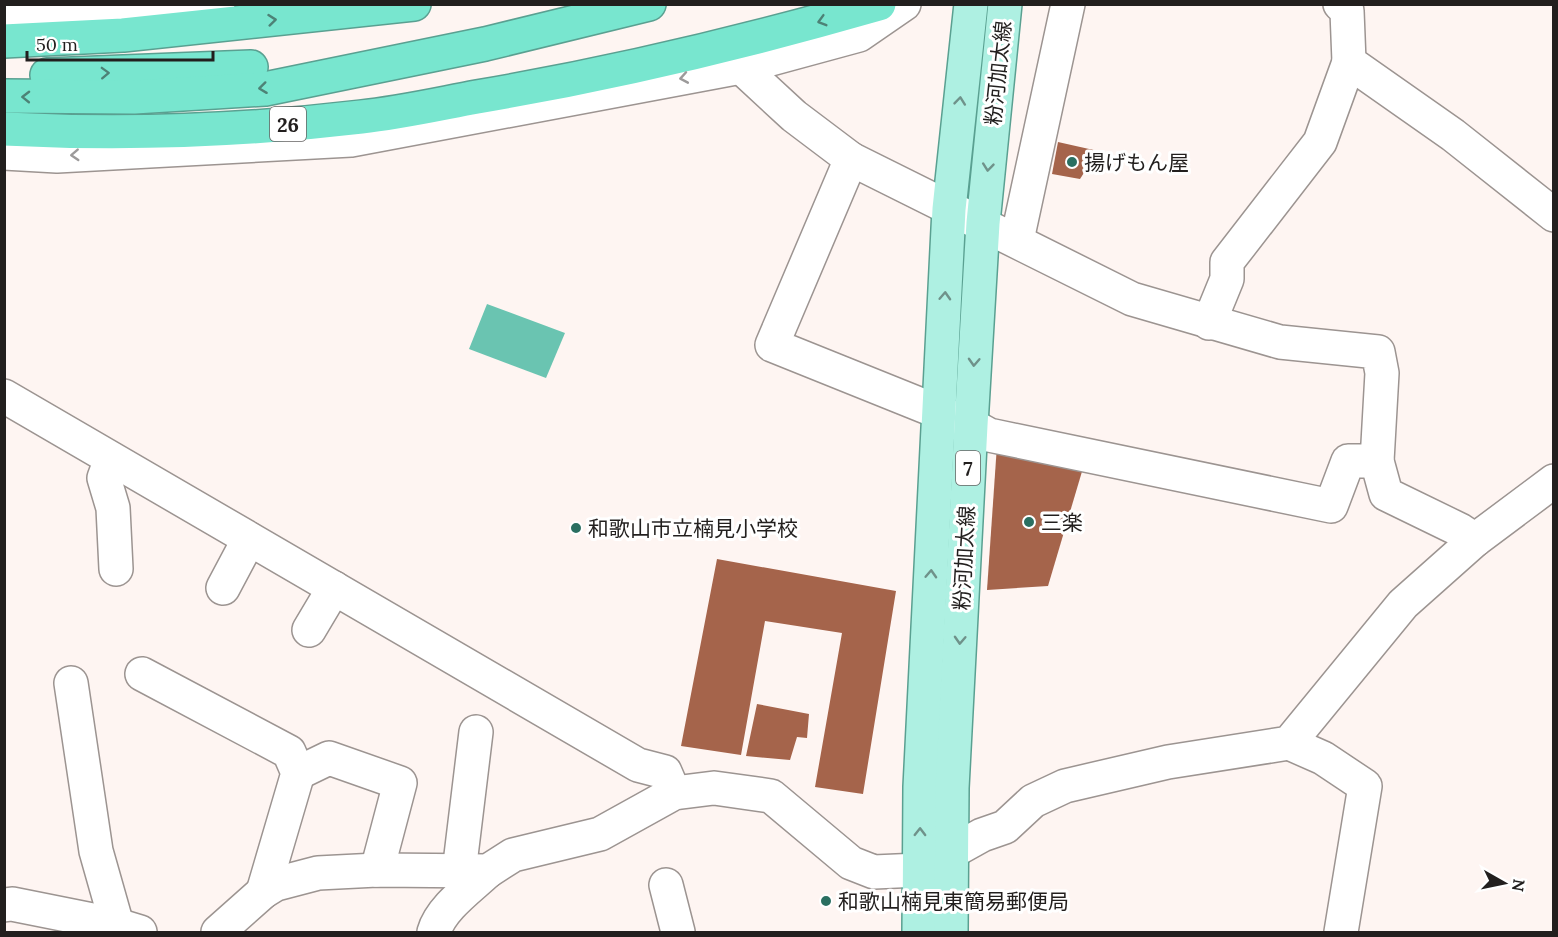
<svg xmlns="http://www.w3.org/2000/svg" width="1558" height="937" font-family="Lora,'Noto Sans JP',serif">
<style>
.water{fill:#6ac4b1}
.building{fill:#a5644b}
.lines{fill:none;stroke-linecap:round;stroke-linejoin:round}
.minor-casing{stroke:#9c9491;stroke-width:36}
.major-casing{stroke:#5aa091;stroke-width:36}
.highway-casing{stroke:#5aa091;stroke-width:36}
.minor{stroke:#fff;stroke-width:33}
.major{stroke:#aef0e2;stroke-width:33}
.highway{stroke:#78e6cf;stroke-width:33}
.oneway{stroke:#4d8276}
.oneway2{stroke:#9c9a9a}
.oneway3{stroke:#6f928a}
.poi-dot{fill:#2a6f61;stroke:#fff;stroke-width:2}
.labels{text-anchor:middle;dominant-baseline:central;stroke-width:6;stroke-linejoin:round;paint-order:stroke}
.shield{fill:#fff;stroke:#646262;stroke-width:1.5}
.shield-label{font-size:20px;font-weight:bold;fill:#221f1e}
.street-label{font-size:21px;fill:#221f1e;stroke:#fff}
.poi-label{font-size:21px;fill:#221f1e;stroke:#fff;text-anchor:start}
</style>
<rect width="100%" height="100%" fill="#fef5f2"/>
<!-- water -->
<path class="water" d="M487,304l78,29 -19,45 -77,-29z"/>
<!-- building -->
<g class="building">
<path d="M1058,142l40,9 -18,28 -28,-5z"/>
<path d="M997,445l89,13 -38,128 -61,4z"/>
<path d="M717,559l179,32 -33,203 -48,-7 27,-154 -77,-12 -24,134 -60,-9z"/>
<path d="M757,704l52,10 -2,24 -10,-1 -7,23 -44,-4z"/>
</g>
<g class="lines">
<!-- minor casing -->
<g class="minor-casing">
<g id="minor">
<path d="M1340,4l7,7 2,51 104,73 101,80"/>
<path d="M4,21l106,-6 108,-11"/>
<path d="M741,67l53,49 57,43 -79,186 199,80 18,10 342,71 17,-45h29"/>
<path d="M4,153l53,3 294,-16 390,-73 118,-32 45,-31"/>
<path d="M851,159l281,140 148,43 98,10 4,21 -5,88 9,33 74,36 15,10"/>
<path d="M1017,240l51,-236"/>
<path d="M1209,323l18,-44v-17l93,-120 29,-80"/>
<path d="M4,396l634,369 27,7 9,21"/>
<path d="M111,459l-7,19 9,30 3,61"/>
<path d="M223,588l26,-49"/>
<path d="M309,630l25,-42"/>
<path d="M142,674l147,78 9,21 -35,119"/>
<path d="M71,683l25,168 21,74"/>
<path d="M1289,743l34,15 42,28 -24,146"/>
<path d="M298,773l31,-15 71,25 -23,87"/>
<path d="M459,872l17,-140"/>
<path d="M666,885l12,47"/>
<path d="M4,905l8,-1 105,21 23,7"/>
<path d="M218,932l45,-40 13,-8 42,-11 59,-3 111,1 25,-16 87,-21 74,-41 40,-5 57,8 80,67 23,9 45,-2 63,-35 23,-8 28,-26 32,-15 103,-24 121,-19 114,-139 72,-64 79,-59"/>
<path d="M434,932c7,-24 36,-44 54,-61"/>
</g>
</g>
<!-- major casing -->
<g class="major-casing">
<g id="major">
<path d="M919,932l1,-145 29,-578 22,-205"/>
<path d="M951,932l1,-144 19,-363 12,-202 22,-219"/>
</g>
</g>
<!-- highway casing -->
<g class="highway-casing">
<g id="highway">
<path d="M4,41l119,-6 291,-31"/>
<path d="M47,75l204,-8"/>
<path d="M4,96l130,1 131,-8 220,-45 164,-40"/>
<path d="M4,129c120,6 239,2 357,-12 39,-4 78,-13 116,-20 136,-23 270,-55 402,-93"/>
</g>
</g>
<!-- minor -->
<use href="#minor" class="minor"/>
<!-- major -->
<use href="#major" class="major"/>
<!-- highway -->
<use href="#highway" class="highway"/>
</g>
<!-- one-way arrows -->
<defs><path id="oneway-chevron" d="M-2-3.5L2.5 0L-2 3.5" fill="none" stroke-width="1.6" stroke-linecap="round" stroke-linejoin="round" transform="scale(1.5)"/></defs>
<g class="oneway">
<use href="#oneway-chevron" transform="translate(272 20) rotate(-6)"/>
<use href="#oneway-chevron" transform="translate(822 21) rotate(164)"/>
<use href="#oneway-chevron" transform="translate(105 73) rotate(-2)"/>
<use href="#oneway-chevron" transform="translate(263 88) rotate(173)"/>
<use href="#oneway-chevron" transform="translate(26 97) rotate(-179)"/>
</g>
<g class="oneway2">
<use href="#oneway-chevron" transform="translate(684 78) rotate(170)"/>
<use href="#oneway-chevron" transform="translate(75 155) rotate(177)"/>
</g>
<g class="oneway3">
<use href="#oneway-chevron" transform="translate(960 101) rotate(-84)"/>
<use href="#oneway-chevron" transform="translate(988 167) rotate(96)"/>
<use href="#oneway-chevron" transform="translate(945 296) rotate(-87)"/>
<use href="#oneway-chevron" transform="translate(974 362) rotate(93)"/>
<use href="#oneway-chevron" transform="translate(931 574) rotate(-87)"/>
<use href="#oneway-chevron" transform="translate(960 640) rotate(93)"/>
<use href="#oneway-chevron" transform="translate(920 832) rotate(-89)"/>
</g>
<!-- markers -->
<g class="poi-dot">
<circle cx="1072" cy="162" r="6"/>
<circle cx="1029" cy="522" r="6"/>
<circle cx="576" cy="528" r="6"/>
<circle cx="826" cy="901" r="6"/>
</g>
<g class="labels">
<!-- shield labels -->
<g class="shield">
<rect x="270" y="107" width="36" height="34" rx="4.5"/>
<rect x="956" y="451" width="24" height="34" rx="4.5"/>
</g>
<g class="shield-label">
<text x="288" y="124">26</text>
<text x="968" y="468">7</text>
</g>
<!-- street labels -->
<g class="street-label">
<text transform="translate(998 73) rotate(-84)">粉河加太線</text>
<text transform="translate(964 558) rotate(-87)">粉河加太線</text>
</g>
<!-- poi labels -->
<g class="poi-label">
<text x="1084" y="162">揚げもん屋</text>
<text x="1041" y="522">三楽</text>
<text x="588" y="528">和歌山市立楠見小学校</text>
<text x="838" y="901">和歌山楠見東簡易郵便局</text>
</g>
</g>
<!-- border -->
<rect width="1558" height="937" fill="none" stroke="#221f1e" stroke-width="12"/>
<!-- north arrow -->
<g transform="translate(1504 883) rotate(99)" stroke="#ffffff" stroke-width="4.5" paint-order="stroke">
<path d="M0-4.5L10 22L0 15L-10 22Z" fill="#221f1e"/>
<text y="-9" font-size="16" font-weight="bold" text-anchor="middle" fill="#221f1e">N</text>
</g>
<!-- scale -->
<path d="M27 51v9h186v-9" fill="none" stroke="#221f1e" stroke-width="3"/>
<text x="36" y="51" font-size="18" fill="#221f1e" stroke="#ffffff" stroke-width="4.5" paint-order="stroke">50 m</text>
</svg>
